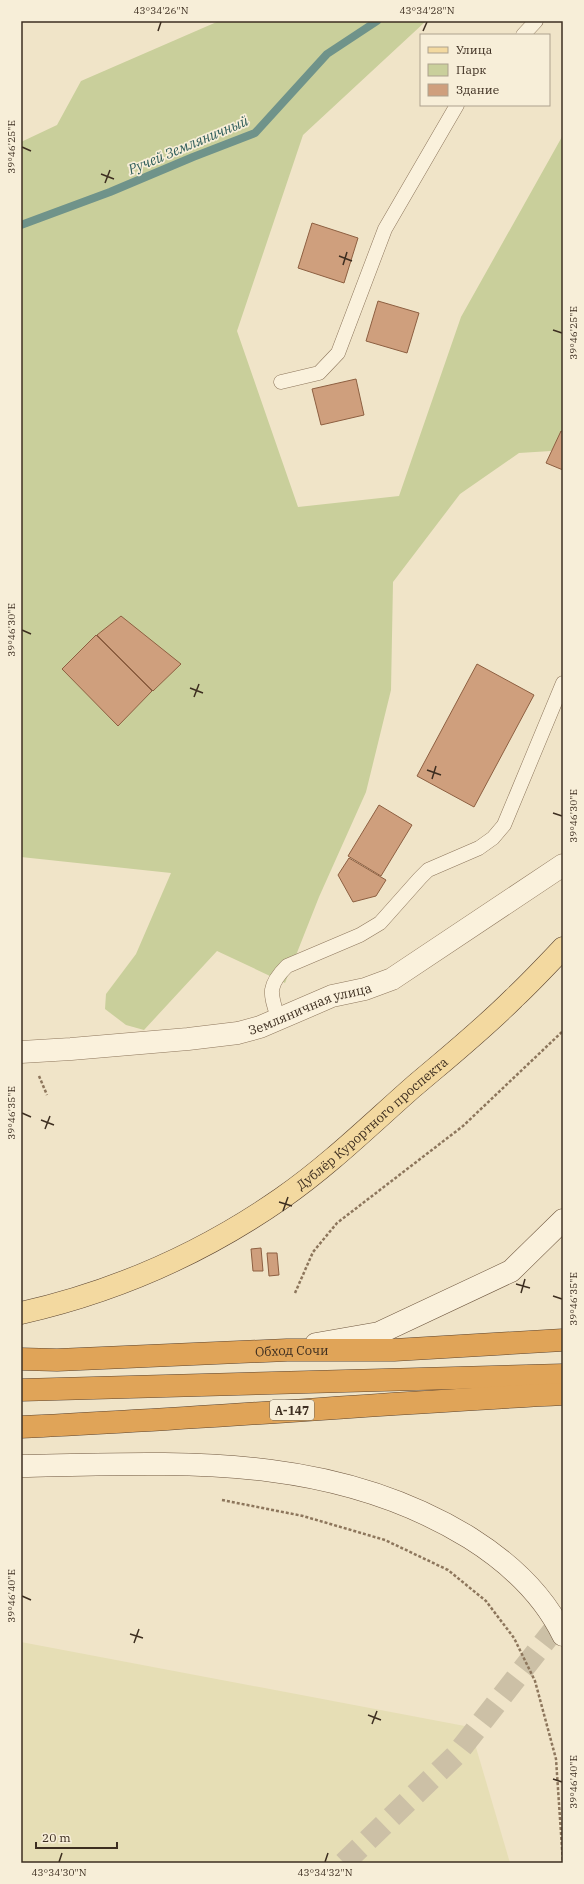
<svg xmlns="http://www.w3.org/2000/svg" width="584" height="1884" font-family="'IBM Plex Serif',serif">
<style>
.farmland{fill:#e6deb5}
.green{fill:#c9cf9b}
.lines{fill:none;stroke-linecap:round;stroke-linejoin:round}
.stream{stroke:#6f938a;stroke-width:8}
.building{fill:#cf9f7d;stroke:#8d5f41}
.primary-tunnel{stroke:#ccc0a6;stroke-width:22;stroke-dasharray:22 11;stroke-linecap:butt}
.lane-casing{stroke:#8d765c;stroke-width:15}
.street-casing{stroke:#8d765c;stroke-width:23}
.secondary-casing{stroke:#6f573f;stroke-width:23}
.primary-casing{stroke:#5b4430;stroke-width:23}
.highway-casing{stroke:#5b4430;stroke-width:23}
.path{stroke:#8d765c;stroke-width:2.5;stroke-dasharray:3 2;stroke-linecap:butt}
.lane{stroke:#faf1dc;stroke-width:14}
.street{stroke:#faf1dc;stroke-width:22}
.secondary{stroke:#faf1dc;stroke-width:22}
.primary{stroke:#f3d9a0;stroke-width:22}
.highway{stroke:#e0a458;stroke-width:22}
.ticks{fill:none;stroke:#3d2e20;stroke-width:1.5}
.labels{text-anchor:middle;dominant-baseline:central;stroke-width:3.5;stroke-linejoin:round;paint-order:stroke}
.shield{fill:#f7eed8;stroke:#756857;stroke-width:1}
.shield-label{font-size:12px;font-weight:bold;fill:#3d2e20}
.street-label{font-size:13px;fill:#3d2e20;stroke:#f7eed8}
.water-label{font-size:14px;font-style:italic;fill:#2f5d5a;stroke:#f7eed8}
.neatline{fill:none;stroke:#3d2e20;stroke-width:1.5}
.ticks-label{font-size:10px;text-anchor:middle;fill:#3d2e20}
</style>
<rect width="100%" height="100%" fill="#f0e4c8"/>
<!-- farmland -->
<path class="farmland" d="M21,1642l449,85 40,136h-489z"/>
<!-- green -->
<path class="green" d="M219,21h207l-123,114 -66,196 61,176 101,-11 62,-179 102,-182v304l-12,12 -32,2 -59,41 -67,88 -2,108 -25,102 -47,105 -34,86 -68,-32 -73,79 -18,-5 -21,-16 1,-15 30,-40 35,-81 -150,-16v-715l36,-17 24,-44z"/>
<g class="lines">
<!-- stream -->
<path class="stream" d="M21,225l89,-33 83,-35 62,-24 72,-79 50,-33"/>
</g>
<!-- building -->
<g class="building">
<path d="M312,223l46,15 -14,45 -46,-15z"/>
<path d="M378,301l41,12 -12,40 -41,-12z"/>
<path d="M356,379l8,36 -43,10 -9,-36z"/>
<path d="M561,431l2,1v38l-17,-7z"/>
<path d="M121,616l60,48 -28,27 -56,-56z"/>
<path d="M96,635l56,56 -34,35 -56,-57z"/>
<path d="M477,664l57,31 -60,112 -57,-31z"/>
<path d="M379,805l33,20 -31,51 -33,-20z"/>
<path d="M349,858l37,22 -10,16 -23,6 -15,-27z"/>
<path d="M261,1248l2,23h-10l-2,-22z"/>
<path d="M267,1253h10l2,22 -10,1z"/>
</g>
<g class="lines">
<!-- primary-tunnel -->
<path class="primary-tunnel" d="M344,1863l112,-108 107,-137"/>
<!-- lane casing -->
<g class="lane-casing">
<g id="lane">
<path d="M523,35l13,-14"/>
<path d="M281,382l38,-9 19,-20 47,-124 72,-124"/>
<path d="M278,1018c-8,-25 -11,-32 9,-52l73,-31 20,-12 40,-45 8,-8 51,-22 14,-10 11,-13 59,-142"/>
</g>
</g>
<!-- street casing -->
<g class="street-casing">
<g id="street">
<path id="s1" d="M21,1052l50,-3 117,-10 50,-6 22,-6 72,-31 33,-7 27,-10 171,-114"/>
</g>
</g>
<!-- secondary casing -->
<g class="secondary-casing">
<g id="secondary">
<path d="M316,1344l63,-11 132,-62 52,-51"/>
<path d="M21,1466c157,-3 310,-14 449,72 38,24 73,56 93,97"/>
</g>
</g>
<!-- primary casing -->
<g class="primary-casing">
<g id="primary">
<path id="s2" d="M21,1313c93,-21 182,-60 261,-115 46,-32 87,-72 130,-110 34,-29 70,-58 102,-90 17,-16 33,-33 49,-50"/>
</g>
</g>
<!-- highway casing -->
<g class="highway-casing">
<g id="highway">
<path id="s3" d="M21,1359l36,1 230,-10h107l169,-10"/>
<path d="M21,1390l542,-15"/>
<path d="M21,1427c181,-8 361,-24 542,-33"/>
</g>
</g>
<!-- path -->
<g class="path">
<path d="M39,1076l8,19"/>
<path d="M295,1293l18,-41 24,-29 126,-97 100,-95"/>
<path d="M222,1500l81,16 82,24 63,30 38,31 28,37 21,43 21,78 7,104"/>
</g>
<!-- lane -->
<use href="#lane" class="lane"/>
<!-- street -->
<use href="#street" class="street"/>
<!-- secondary -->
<use href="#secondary" class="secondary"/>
<!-- primary -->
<use href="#primary" class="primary"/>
<!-- highway -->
<use href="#highway" class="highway"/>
</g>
<!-- ticks -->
<path class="ticks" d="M158,31l3,-9M423,31l4,-9M22,147l9,4M101,174l13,5M105,183l5,-13M339,256l13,5M343,265l4,-13M553,330l9,3M22,630l9,4M190,688l13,5M194,697l5,-13M427,770l14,5M432,779l4,-13M553,813l9,3M22,1113l9,4M41,1120l13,5M45,1129l5,-13M279,1202l13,4M283,1211l5,-14M516,1284l14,4M521,1293l4,-14M553,1296l9,3M22,1596l9,4M130,1634l13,4M134,1643l5,-14M368,1715l13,5M372,1724l5,-13M553,1779l9,3M59,1862l3,-9M325,1862l3,-9"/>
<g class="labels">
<!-- shield labels -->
<rect class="shield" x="270" y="1400" width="44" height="20" rx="3"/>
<g class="shield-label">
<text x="292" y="1410">А-147</text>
</g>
<!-- street labels -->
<g class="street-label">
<text stroke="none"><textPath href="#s1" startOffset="294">Земляничная улица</textPath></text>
<text stroke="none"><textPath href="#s2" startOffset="404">Дублёр Курортного проспекта</textPath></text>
<text stroke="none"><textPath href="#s3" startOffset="271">Обход Сочи</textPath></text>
</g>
<!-- water labels -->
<g class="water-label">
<text transform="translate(188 145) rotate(-23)">Ручей Земляничный</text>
</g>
</g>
<!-- border -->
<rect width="584" height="1884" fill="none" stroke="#f7eed8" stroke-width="44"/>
<!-- legend -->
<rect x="420" y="34" width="130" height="72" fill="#f7eed8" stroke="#ada18e"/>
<rect x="428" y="47" width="20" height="6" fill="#f3d9a0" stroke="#ada18e"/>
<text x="456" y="54" font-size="12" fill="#3d2e20">Улица</text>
<rect x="428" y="64" width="20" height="12" fill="#c9cf9b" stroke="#ada18e"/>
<text x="456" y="74" font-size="12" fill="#3d2e20">Парк</text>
<rect x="428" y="84" width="20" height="12" fill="#cf9f7d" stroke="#ada18e"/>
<text x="456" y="94" font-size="12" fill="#3d2e20">Здание</text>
<!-- scale -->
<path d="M36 1842v6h81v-6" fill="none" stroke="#3d2e20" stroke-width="2"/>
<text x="42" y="1842" font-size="12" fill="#3d2e20" stroke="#f7eed8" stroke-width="3" paint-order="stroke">20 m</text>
<rect x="22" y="22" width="540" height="1840" class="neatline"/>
<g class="ticks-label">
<text x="161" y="14">43°34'26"N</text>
<text x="427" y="14">43°34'28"N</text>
<text transform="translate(11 147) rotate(-90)" y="4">39°46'25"E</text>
<text transform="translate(573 333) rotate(-90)" y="4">39°46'25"E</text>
<text transform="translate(11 630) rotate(-90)" y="4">39°46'30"E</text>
<text transform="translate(573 816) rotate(-90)" y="4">39°46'30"E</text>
<text transform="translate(11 1113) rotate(-90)" y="4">39°46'35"E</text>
<text transform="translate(573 1299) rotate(-90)" y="4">39°46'35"E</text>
<text transform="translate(11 1596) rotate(-90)" y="4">39°46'40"E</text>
<text transform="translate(573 1782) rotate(-90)" y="4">39°46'40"E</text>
<text x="59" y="1876">43°34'30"N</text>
<text x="325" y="1876">43°34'32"N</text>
</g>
</svg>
